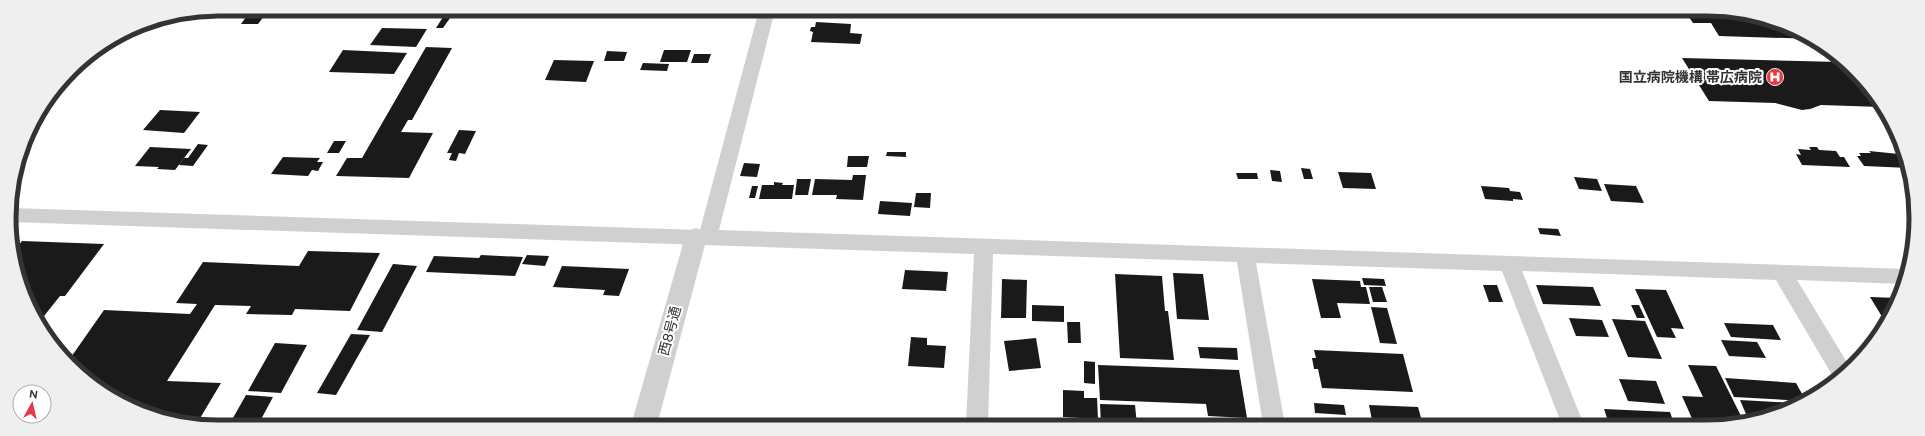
<svg xmlns="http://www.w3.org/2000/svg" width="1925" height="436" font-family="Figtree,'Noto Sans JP',sans-serif">
<style>
.building{fill:#1a1a1a}
.lines{fill:none;stroke-linecap:round;stroke-linejoin:round}
.minor{fill:#d0d0d0;fill-rule:evenodd}
.tertiary{fill:#d0d0d0;fill-rule:evenodd}
.labels{text-anchor:middle;dominant-baseline:central;stroke-width:4;stroke-linejoin:round;paint-order:stroke}
.poi-label{font-size:14px;font-weight:bold;fill:#333;stroke:#fff;text-anchor:end}
.street-label{font-size:14px;fill:#333;stroke:#fff}
.rim{fill:none;stroke:#333;stroke-width:5}
</style>
<rect width="100%" height="100%" fill="#fff"/>
<!-- building -->
<g class="building">
<path d="M573,9h13l-3,9 -14,-1z"/>
<path d="M251,10l17,1 -10,13h-17z"/>
<path d="M832,10h34v2z"/>
<path d="M1670,11h24l4,6 9,1 -5,-7h33l79,28 -95,-3 -8,-13h-18l-6,-9h-15z"/>
<path d="M443,17l7,1 -7,10h-7z"/>
<path d="M816,22l35,2 -1,9 12,1 -2,10 -49,-2 2,-10 -3,-1 1,-4h4z"/>
<path d="M382,28l45,1 -11,18 -46,-2z"/>
<path d="M426,47l26,1 -40,72h-4l-7,12 32,1 -24,45 -73,-2 11,-18h15z"/>
<path d="M343,50l64,3 -13,21 -65,-2z"/>
<path d="M664,50h27l-4,12h-27z"/>
<path d="M607,51l20,1 -3,9h-20z"/>
<path d="M694,54h17l-3,9h-17z"/>
<path d="M1682,58l158,4 33,29 8,16 -60,-2 -11,4 -8,1 -27,-7 -66,-2z"/>
<path d="M554,60l40,1 -8,21 -41,-2z"/>
<path d="M643,63l26,1 -2,7 -27,-1z"/>
<path d="M160,110l40,2 -16,21 -41,-3z"/>
<path d="M459,130l17,1 -11,23 -6,-1 -3,8 -7,-1 3,-7h-5z"/>
<path d="M334,141h12l-7,12h-12z"/>
<path d="M198,144l10,1 -15,21 -14,-1 5,-7h4z"/>
<path d="M150,147l41,2 -16,21 -18,-1 2,-2 -24,-1z"/>
<path d="M1809,147h8l2,3 17,1 4,6h4l6,10 -48,-2 -6,-11 5,1 -3,-6 13,1z"/>
<path d="M1869,151l30,3 3,4h4l3,10 -45,-2 -7,-10h4l-2,-3h12z"/>
<path d="M887,152h19v5l-20,-1z"/>
<path d="M848,156h21l-2,11h-20z"/>
<path d="M283,157l37,1 -3,4h6l-5,9 -6,-1 -4,6 -37,-2z"/>
<path d="M744,163l16,1 -3,13 -17,-1z"/>
<path d="M1301,168l9,1 3,10h-9z"/>
<path d="M1270,170l10,1 2,11 -10,-1z"/>
<path d="M1338,172l33,1 5,16 -33,-1z"/>
<path d="M1236,173h21l1,6h-20z"/>
<path d="M853,175h13l-3,25 -27,-1 1,-4h-25l3,-16 37,1z"/>
<path d="M1574,177l23,2 5,12 -23,-2z"/>
<path d="M797,179h14l-3,16h-13z"/>
<path d="M774,182l9,1 -1,2h12l-2,14h-33l3,-14h12z"/>
<path d="M1604,184l32,2 8,17 -33,-2z"/>
<path d="M752,186h6l-3,12h-6z"/>
<path d="M1481,186l28,2 1,3 10,1 3,8 -10,-1v2l-28,-2z"/>
<path d="M916,193h15l-1,15 -16,-1z"/>
<path d="M880,201l32,2 -2,13 -32,-2z"/>
<path d="M1538,228l20,1 3,7 -21,-2z"/>
<path d="M22,241l82,3 -39,52h-5l-16,20h-6l-22,-44 -1,-15 4,-5 -5,-1z"/>
<path d="M308,251l72,2 -30,58 -55,-2 -3,6 -46,-1 5,-8 -36,-1 -48,76 54,2 -25,42h-6l-77,-26 -44,-39 35,-50 86,4 7,-10 -21,-1 27,-41 96,4z"/>
<path d="M481,255l42,2 -8,19 -89,-4 8,-16 45,2z"/>
<path d="M527,255l22,1 -4,10 -23,-2z"/>
<path d="M393,264l24,2 -35,66 -25,-2z"/>
<path d="M562,266l67,3 -10,27 -16,-1 2,-5 -52,-3z"/>
<path d="M905,270l43,2 -2,19 -44,-2z"/>
<path d="M1173,273l30,1 6,46 -32,-1z"/>
<path d="M1115,274l47,2 3,35h3l6,49 -54,-2z"/>
<path d="M1362,278l22,1 2,7 -22,-1z"/>
<path d="M1002,279l25,1 -1,38h-25z"/>
<path d="M1312,279l48,2 1,6h5l4,17 -33,-1 4,15h-20z"/>
<path d="M1483,285h14l6,17h-14z"/>
<path d="M1536,285l57,2 8,19 -58,-2z"/>
<path d="M1369,287h13l5,15h-14z"/>
<path d="M1635,289l31,1 18,39 -13,-1 5,10 -19,-1z"/>
<path d="M1870,297l28,1 -4,13 -3,5 -10,-1z"/>
<path d="M1032,305l32,1v16l-32,-1z"/>
<path d="M1631,305h8l6,13h-8z"/>
<path d="M1371,307l16,1 10,36 -17,-1z"/>
<path d="M1569,318l33,2 7,17 -33,-1z"/>
<path d="M1612,319l33,2 17,38 -34,-2z"/>
<path d="M1067,322h13l1,21h-13z"/>
<path d="M1724,323l49,2 8,15 -50,-3z"/>
<path d="M351,334l19,1 -34,60 -19,-2z"/>
<path d="M911,337l16,1v7l19,1 -2,22 -36,-2z"/>
<path d="M1036,338l5,30 -32,3 -5,-30z"/>
<path d="M1721,340l36,2 9,16 -37,-2z"/>
<path d="M275,343l32,2 -26,48 -33,-2z"/>
<path d="M1198,347l39,1 1,12 -38,-2z"/>
<path d="M1314,350l89,4 10,38 -91,-4 -4,-19h-4l-2,-11h4z"/>
<path d="M1084,361l11,1v22l-11,-1z"/>
<path d="M1098,365l141,5 8,48 -39,-2 -2,-12 -106,-4z"/>
<path d="M1688,365l28,1 28,56 -10,3 -40,-2 -12,-27 21,1z"/>
<path d="M1725,378l71,5 10,18 -72,-4z"/>
<path d="M1619,379l37,2 9,23 -37,-3z"/>
<path d="M1063,390l21,1v7h13l1,21 -35,-2z"/>
<path d="M246,395l27,2 -15,28h-29z"/>
<path d="M1740,400l54,3 1,4 -46,14z"/>
<path d="M1314,403l30,2 2,10 -31,-2z"/>
<path d="M1100,404l35,1 2,20h-36z"/>
<path d="M1369,405l49,2 5,18h-50z"/>
<path d="M1604,409l66,3 3,9 -66,-3z"/>
<path d="M1600,421l14,1 1,3h-14z"/>
<path d="M1616,423l28,1v1h-27z"/>
</g>
<g class="lines">
<!-- minor -->
<path class="minor" d="M759,10h16l-56,220 1188,39 -4,15 -106,-4 54,89 -16,11 -59,-100 -254,-9 62,154h-22l-60,-154 -246,-8 29,162h-22l-26,-163 -244,-8 -5,171h-22l8,-171 -963,-32v-14l689,22z"/>
<!-- tertiary -->
<path class="tertiary" d="M696,228l8,3 3,6 -50,188h-26l54,-188 3,-6z"/>
</g>
<!-- icons -->
<defs>
<g id="hospital-disc" transform="scale(0.9)"><circle r="9.5" fill="#e63946" stroke="#fff"/><path d="M-5-5h3v3.5h4V-5h3V5h-3V1.5h-4V5h-3Z" fill="#fff"/></g>
</defs>
<g fill-rule="evenodd">
<use href="#hospital-disc" x="1775" y="77"/>
</g>
<g class="labels">
<!-- poi labels -->
<g class="poi-label">
<text x="1762" y="77">国立病院機構 帯広病院</text>
</g>
<!-- street labels -->
<g class="street-label">
<text transform="translate(670 331) rotate(-75)">西8号通</text>
</g>
</g>
<!-- crop -->
<path d="M0 0H1925V436H0ZM218 16H1707A202 202 0 0 1 1909 218V218A202 202 0 0 1 1707 420H218A202 202 0 0 1 16 218V218A202 202 0 0 1 218 16Z" fill="#efefef" fill-rule="evenodd"/>
<path class="rim" d="M218 16H1707A202 202 0 0 1 1909 218V218A202 202 0 0 1 1707 420H218A202 202 0 0 1 16 218V218A202 202 0 0 1 218 16Z"/>
<!-- north arrow -->
<g transform="translate(32 404) rotate(8)"><circle r="19" fill="#ffffff" stroke="#adadad"/>
<path d="M0-3L7 15L0 10L-7 15Z" fill="#e63946"/>
<text y="-6" font-size="11" font-weight="bold" text-anchor="middle" fill="#333333">N</text>
</g>
</svg>
